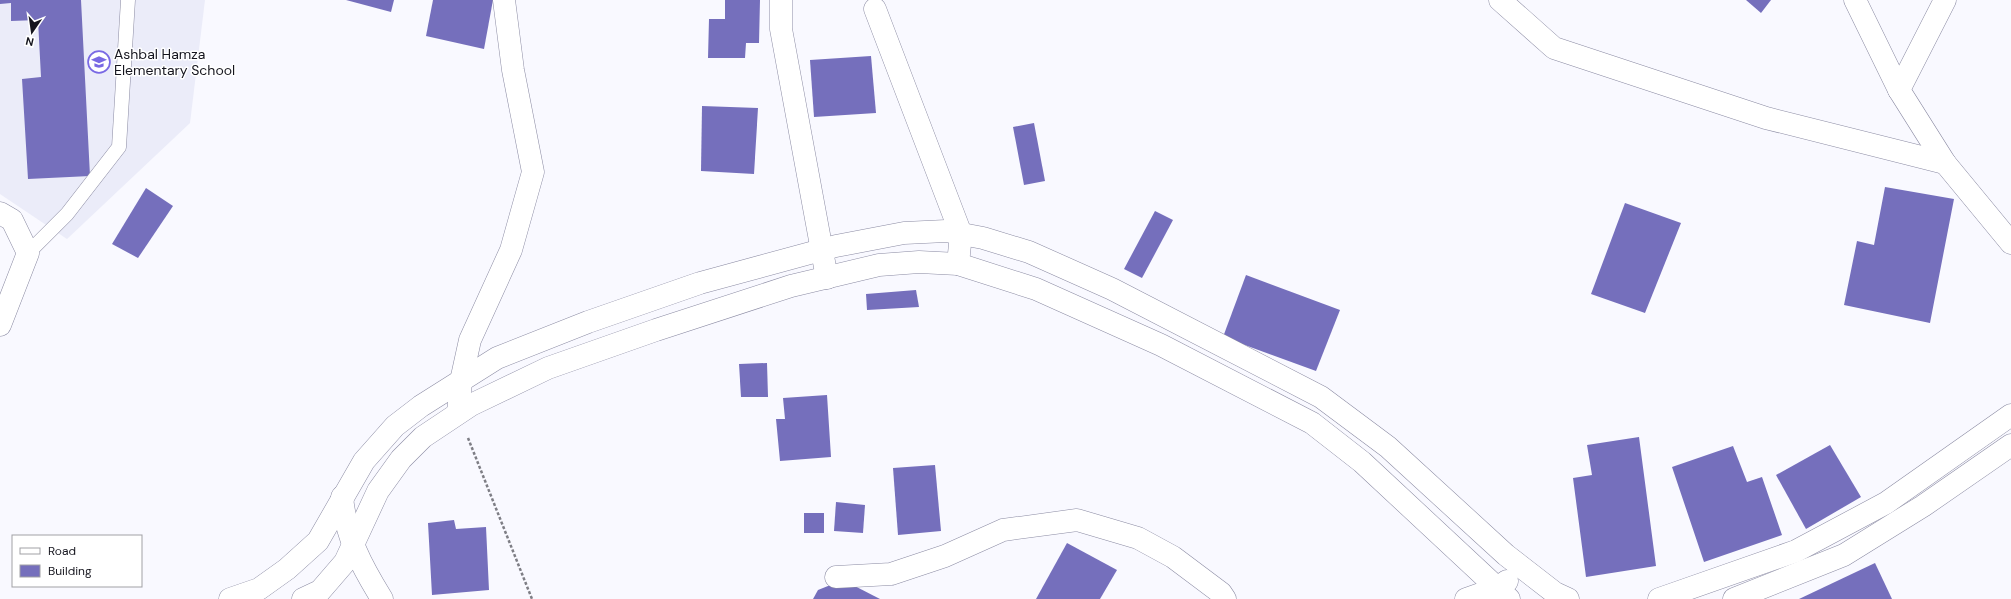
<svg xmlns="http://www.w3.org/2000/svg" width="2011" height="599" font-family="'DM Sans',sans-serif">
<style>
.built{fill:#ebecf9}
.building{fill:#756fbc}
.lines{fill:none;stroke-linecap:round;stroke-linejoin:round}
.service-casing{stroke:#8b8ba3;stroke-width:15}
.minor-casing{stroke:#8b8ba3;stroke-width:23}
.tertiary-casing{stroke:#8b8ba3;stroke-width:23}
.path{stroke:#7e7e85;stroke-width:2.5;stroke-dasharray:3 2;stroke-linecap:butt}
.service{stroke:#fff;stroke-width:14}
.minor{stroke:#fff;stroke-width:22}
.tertiary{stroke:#fff;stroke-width:22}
.labels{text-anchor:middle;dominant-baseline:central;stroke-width:3;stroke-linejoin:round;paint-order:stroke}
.poi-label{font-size:14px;fill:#15151e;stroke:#fff;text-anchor:start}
</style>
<rect width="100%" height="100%" fill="#f9f9ff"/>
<!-- built -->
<path class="built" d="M0,0h205l-15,123 -123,116 -67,-45z"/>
<!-- building -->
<g class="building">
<path d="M0,0h81l9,176 -62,3 -6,-100 19,-2 -3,-57 -27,1v-18l-11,1z"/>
<path d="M346,0h48l-3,12z"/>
<path d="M433,0h60l-9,49 -58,-13z"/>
<path d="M725,0h35l-1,43h-13l-1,15h-37l1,-39h16z"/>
<path d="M1746,0h25l-10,13z"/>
<path d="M871,56l5,57 -62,4 -4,-57z"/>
<path d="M702,106l56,2 -4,66 -53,-3z"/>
<path d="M1034,123l11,58 -21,4 -11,-58z"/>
<path d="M1885,187l69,12 -24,124 -86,-18 13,-64 17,4z"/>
<path d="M146,188l27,18 -35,52 -26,-14z"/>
<path d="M1625,203l56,20 -36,90 -54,-19z"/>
<path d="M1155,211l18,9 -31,58 -18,-9z"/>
<path d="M1246,275l94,35 -24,61 -93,-34z"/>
<path d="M916,290l3,17 -52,3 -1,-16z"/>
<path d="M767,363l1,34h-27l-2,-33z"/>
<path d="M827,395l4,62 -51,4 -4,-42h9l-2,-21z"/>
<path d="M1639,437l17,129 -70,11 -13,-99 19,-3 -5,-30z"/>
<path d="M1830,445l31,52 -55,32 -30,-54z"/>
<path d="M1733,446l14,36 15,-5 20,58 -78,27 -32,-95z"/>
<path d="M935,465l6,66 -43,4 -5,-67z"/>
<path d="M836,502l29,3 -2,28 -29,-2z"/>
<rect x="804" y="513" width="20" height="20"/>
<path d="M454,520l2,9 30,-2 3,63 -57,5 -4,-72z"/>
<path d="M1067,543l50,27 -17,29h-64z"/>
<path d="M1875,563l17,36h-93z"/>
<path d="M843,580l37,19h-67l5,-9z"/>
</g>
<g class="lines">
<!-- service casing -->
<g class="service-casing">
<path id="service" d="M28,253l39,-39 52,-67 9,-147"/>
</g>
<!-- minor casing -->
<g class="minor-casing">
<g id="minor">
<path d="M781,0v29l46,249"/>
<path d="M1500,0l54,48 212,70 179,45"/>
<path d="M1855,0l44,90"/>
<path d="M1945,0l-46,90 46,73 66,80"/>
<path d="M875,9l86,225 -3,30"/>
<path d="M0,213l12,7 16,33 -28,72"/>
<path d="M458,413l3,-32 9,-41 41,-90 22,-78 -20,-102 -9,-70"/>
<path d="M342,497c4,40 19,68 40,102"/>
<path d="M836,577l55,-3 54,-18 58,-26 74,-10 61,18 35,19 48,36 4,6"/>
</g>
</g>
<!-- tertiary casing -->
<g class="tertiary-casing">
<g id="tertiary">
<path d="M230,599l29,-10 28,-20 31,-28 46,-80 31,-35 26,-20 76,-48 91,-36 112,-39 136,-37 68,-13 42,-2 37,7 46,14 83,37 209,108 67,50 118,108 49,38 13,6"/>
<path d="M303,599l17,-8 25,-29 33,-71 23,-32 22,-22 48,-32 77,-37 108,-38 135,-44 88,-21 40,-3 39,2 78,25 125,56 151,78 50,39 147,137"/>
<path d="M1466,599l31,-11 10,-7"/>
<path d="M1659,599l137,-48 90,-48 125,-88"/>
<path d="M1734,599l110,-44 79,-49 88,-61"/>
</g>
</g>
<!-- path -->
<path class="path" d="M468,438l64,161"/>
<!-- service -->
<use href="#service" class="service"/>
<!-- minor -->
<use href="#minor" class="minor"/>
<!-- tertiary -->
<use href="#tertiary" class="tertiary"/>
</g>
<!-- icons -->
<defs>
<g id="school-ring" transform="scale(1.15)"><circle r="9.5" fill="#fff" stroke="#7969e4" stroke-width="1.5"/><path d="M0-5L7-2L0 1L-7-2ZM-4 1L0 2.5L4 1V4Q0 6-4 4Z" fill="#7969e4"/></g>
</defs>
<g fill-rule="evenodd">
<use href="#school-ring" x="99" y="62"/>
</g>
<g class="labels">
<!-- poi labels -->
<g class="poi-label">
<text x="114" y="54">Ashbal Hamza<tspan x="114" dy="16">Elementary School</tspan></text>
</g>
</g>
<!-- legend -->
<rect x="12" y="535" width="130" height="52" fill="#ffffff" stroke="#a1a1a5"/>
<rect x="20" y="548" width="20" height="6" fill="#ffffff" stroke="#a1a1a5"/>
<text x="48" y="555" font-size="12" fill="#15151e">Road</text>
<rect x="20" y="565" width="20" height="12" fill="#756fbc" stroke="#a1a1a5"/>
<text x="48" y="575" font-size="12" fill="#15151e">Building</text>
<!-- north arrow -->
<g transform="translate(32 32) rotate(193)" stroke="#ffffff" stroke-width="3" paint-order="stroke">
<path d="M0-3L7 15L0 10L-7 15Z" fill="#15151e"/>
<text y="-6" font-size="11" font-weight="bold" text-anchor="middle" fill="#15151e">N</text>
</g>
</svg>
